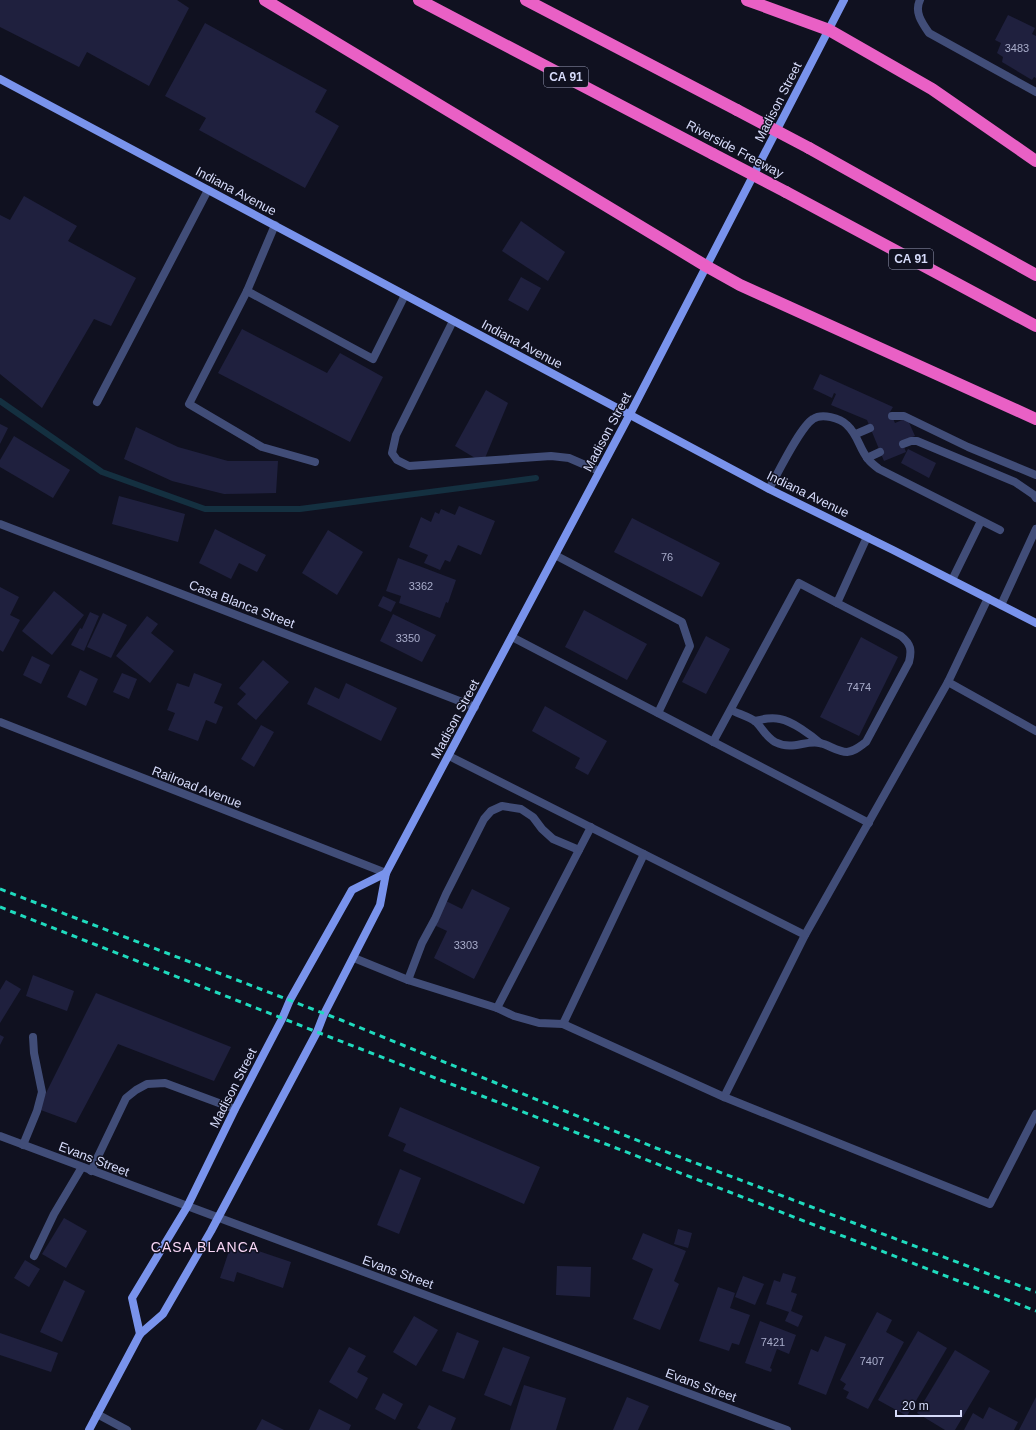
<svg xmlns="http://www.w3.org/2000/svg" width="1036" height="1430" font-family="Helvetica,sans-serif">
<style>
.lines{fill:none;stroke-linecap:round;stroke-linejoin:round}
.stream{stroke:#143040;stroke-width:6}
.building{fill:#1f203e}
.lane{stroke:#414d78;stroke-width:8}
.street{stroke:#414d78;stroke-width:8}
.secondary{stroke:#7993ec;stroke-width:8}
.highway{stroke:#e960c5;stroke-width:12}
.rail{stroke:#1fdbbe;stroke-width:3;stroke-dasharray:6 5;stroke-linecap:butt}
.highway-bridge{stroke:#e960c5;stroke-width:12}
.labels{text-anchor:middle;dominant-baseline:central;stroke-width:3;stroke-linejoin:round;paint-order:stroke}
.number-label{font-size:11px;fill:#a8acca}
.shield{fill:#101120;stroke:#9a9eb8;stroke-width:1}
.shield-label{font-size:12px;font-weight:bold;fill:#d5daf9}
.street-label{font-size:13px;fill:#d5daf9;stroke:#101120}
.neighbourhood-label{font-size:14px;letter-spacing:1px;fill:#f9d7f6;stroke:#101120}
</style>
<rect width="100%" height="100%" fill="#101120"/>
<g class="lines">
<!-- stream -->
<path class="stream" d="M0,401l102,71 103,37h95l236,-31"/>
</g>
<!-- building -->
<g class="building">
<path d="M0,0h177l12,8 -40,78 -62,-34 -8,15 -79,-40z"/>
<path d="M1008,15l27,13 -3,6 4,2v42l-2,-1 -2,3 -30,-18 1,-5 -6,-4 4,-10 -6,-3z"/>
<path d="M205,23l122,67 -12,22 24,14 -34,62 -106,-58 7,-12 -41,-22z"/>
<path d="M24,196l53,30 -9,15 68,37 -25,48 -17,-7 -52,89 -42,-34v-159l10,5z"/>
<path d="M521,221l44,31 -17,29 -46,-30z"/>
<path d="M521,277l20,11 -13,23 -20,-11z"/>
<path d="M242,329l85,44 13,-20 43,24 -33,65 -132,-69z"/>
<path d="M820,374l73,33 -3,5 5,11 12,-5 8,18 -13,5 4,11 -22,9 -17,-41 -36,-15 5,-11 -2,-1 -2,5 -19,-9z"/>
<path d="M486,390l22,13 -23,55h-10l-20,-12z"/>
<path d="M0,424l8,4 -8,16z"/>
<path d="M136,427l42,20 50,14h50l-2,32 -52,1 -52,-13 -48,-22z"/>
<path d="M14,436l56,34 -17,28 -53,-31v-7z"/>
<path d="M908,449l28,14 -7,15 -28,-15z"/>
<path d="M119,496l66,18 -7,28 -66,-18z"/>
<path d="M459,506l36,15 -14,34 -23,-10 -8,17 -5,-2 -5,10 -16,-7 4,-8 -19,-8 12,-30 10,5 4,-10 4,2 2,-5 14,6z"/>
<path d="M632,518l88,45 -18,34 -88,-45z"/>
<path d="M215,529l51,26 -9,17 -18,-9 -8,16 -32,-16z"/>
<path d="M328,530l35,22 -26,43 -35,-22z"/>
<path d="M398,558l58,22 -8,23 -2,-1 -6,16 -41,-15 2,-7 -15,-5z"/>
<path d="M0,587l19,10 -9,18 10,5 -17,32 -3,-2z"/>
<path d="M54,591l30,24 -32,40 -30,-24z"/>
<path d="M383,596l13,6 -5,10 -13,-6z"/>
<path d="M584,610l63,34 -20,36 -62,-33z"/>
<path d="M90,612l9,4 -15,35 -13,-6 9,-17 2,1z"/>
<path d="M103,613l24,12 -16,33 -24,-11z"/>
<path d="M393,614l43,21 -14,27 -42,-21z"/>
<path d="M147,616l11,8 -7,9 23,18 -24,32 -34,-27z"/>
<path d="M706,636l24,13 -24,45 -24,-12z"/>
<path d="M861,637l37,20 -39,79 -39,-19z"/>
<path d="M32,656l18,9 -9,19 -18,-9z"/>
<path d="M263,660l26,22 -33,38 -19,-16 9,-10 -7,-6z"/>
<path d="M80,670l18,9 -12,27 -19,-9z"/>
<path d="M122,673l15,6 -8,20 -16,-7z"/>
<path d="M194,673l28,11 -8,19 9,4 -7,17 -10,-4 -8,21 -30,-11 7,-17 -8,-3 10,-27 12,4z"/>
<path d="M346,683l51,25 -16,33 -74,-37 8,-17 24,12z"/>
<path d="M545,706l62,35 -19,34 -13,-7 5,-10 -48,-27z"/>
<path d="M261,725l13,7 -20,35 -13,-8z"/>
<path d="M472,889l38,19 -36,71 -40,-21 13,-27 -13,-6 12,-24 16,8z"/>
<path d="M33,975l41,16 -7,20 -41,-15z"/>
<path d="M6,980l15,9 -21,34v-33z"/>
<path d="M96,993l135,54 -17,34 -96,-37 -42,79 -38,-14z"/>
<path d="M0,1035l4,2 -4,8z"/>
<path d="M400,1107l140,60 -16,37 -121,-53 3,-7 -18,-8z"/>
<path d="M400,1169l21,9 -22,56 -22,-9z"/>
<path d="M64,1218l23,13 -21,37 -24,-14z"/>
<path d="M678,1229l14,4 -4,15 -14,-4z"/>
<path d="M643,1233l43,18 -12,30 5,3 -19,46 -27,-11 20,-50 -21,-10z"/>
<path d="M232,1242l59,20 -8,26 -46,-16 -3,10 -14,-4z"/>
<path d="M25,1260l15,9 -11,18 -15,-9z"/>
<path d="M557,1266l34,1 -1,30 -34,-2z"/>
<path d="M783,1273l13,4 -5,15 6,2 -6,17 12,5 -5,11 -13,-6 4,-9 -23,-8 8,-24 6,2z"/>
<path d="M743,1276l21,8 -9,21 -20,-8z"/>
<path d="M64,1280l21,11 -23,51 -22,-10z"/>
<path d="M718,1287l17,6 -5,15 20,7 -11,30 -7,-2 -3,8 -30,-10z"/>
<path d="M877,1312l15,8 -6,12 18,10 -36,67 -22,-11 3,-6 -6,-3 3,-5 -6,-4z"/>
<path d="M414,1316l24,14 -22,36 -23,-14z"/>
<path d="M760,1321l36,14 -7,19 -12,-5 -7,19 2,1 -1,3 -26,-9z"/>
<path d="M918,1331l29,17 -40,68 -29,-16z"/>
<path d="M457,1332l22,9 -15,38 -22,-8z"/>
<path d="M0,1333l58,20 -7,19 -51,-17z"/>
<path d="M825,1336l21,8 -20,51 -28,-11 13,-35 7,3z"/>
<path d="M349,1347l17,9 -9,16 11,6 -11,21 -28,-17z"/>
<path d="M503,1347l27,10 -19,49 -27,-11z"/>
<path d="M955,1350l35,21 -35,59h-10l-28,-17z"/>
<path d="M524,1385l42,13 -10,32h-46z"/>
<path d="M383,1393l20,11 -8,16 -20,-11z"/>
<path d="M627,1397l22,9 -11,24h-25z"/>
<path d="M1036,1397v33h-17z"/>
<path d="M429,1405l27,13 -5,12h-30l-4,-2z"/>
<path d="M989,1407l29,15 -4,8h-50l9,-17 10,6z"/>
<path d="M319,1409l32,16 -2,5h-40z"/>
<path d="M262,1419l22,11h-28z"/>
</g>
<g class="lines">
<!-- lane -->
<g class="lane">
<path d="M920,0c-6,12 2,23 9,33l107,59"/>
<path d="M275,225l-28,66 -58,113 73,43 53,15"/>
<path d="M247,291l126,68 32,-64"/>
<path d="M453,321l-57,114 -4,18 5,7 12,6 142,-10 18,2 30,13"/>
<path d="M97,402l111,-212"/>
<path d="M892,416h12l64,31 68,28"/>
<path d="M856,434l14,-6"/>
<path d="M903,444l8,-3h6l98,41 19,13 2,3"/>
<path d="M867,458l13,-6"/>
<path d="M769,489c9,-16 31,-62 44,-70 9,-6 27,-1 34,6 11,10 12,23 21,34 3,4 7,7 11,10l121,61"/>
<path d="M555,555l127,67 8,24 -32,67"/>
<path d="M952,580l29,-59"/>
<path d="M988,598l-40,84 -143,253 -81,162 266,107 46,-90"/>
<path d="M1001,605l35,-76"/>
<path d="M512,637l357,186"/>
<path d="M948,682l88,49"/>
<path d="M731,710c8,4 19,7 25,12 7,7 10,15 19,20 18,9 29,-2 45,1 9,2 18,9 27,9 8,-1 12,-5 19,-10l43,-80c3,-12 2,-18 -8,-26l-64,-33"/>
<path d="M755,721c8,-2 16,-4 25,-2 12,2 31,16 40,24"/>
<path d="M713,742l86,-159 38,20 30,-66"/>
<path d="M449,756l356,179"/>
<path d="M354,958l54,22 89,28 17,8 25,7 24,1 81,-170"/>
<path d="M408,980l14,-37 13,-24 11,-25 38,-75 7,-8 11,-5 19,3 12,8 9,12 11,10 26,11"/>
<path d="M497,1008l94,-181"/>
<path d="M563,1024l161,73"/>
<path d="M23,1145l14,-34 5,-19 -8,-39 -1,-16"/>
<path d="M91,1171l35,-73 10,-8 11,-6 18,-1 70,26"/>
<path d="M34,1256l20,-42 28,-47"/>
</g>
<!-- street -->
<g class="street">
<path d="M0,524l475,183"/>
<path d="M0,722l386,151"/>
<path d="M0,1136l787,294"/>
<path d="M97,1414l30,16"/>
</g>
<!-- secondary -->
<g class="secondary">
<path d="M0,79l769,410 124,61 143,73"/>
<path d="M140,1334l-8,-36 55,-91 48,-98 47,-90 8,-19 62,-110 34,-17"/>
<path d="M89,1430l51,-96 23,-20 48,-83 106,-199 7,-18 56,-109 6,-32 244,-459 214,-414"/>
</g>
<!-- highway -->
<g class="highway">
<path d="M265,0l441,266 34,19 296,134"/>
<path d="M419,0l294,154"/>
<path d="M526,0l211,110"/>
<path d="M747,0l82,30 103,59 104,72"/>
<path d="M809,148l227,127"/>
<path d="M786,192l250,134"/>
</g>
<!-- rail -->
<g class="rail">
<path d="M0,889l341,131 315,128 380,144"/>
<path d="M0,907l317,125 719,279"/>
</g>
<!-- highway-bridge -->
<g class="highway-bridge">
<path d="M737,110l72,38"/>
<path d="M713,154l73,38"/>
</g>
</g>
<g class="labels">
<!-- number labels -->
<g class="number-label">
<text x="1017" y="48">3483</text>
<text x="667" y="557">76</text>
<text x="421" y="586">3362</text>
<text x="408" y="638">3350</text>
<text x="859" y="687">7474</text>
<text x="466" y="945">3303</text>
<text x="773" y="1342">7421</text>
<text x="872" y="1361">7407</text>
</g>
<!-- shield labels -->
<g class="shield">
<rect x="544" y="67" width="44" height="20" rx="3"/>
<rect x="889" y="249" width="44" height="20" rx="3"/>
</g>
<g class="shield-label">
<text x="566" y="77">CA 91</text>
<text x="911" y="259">CA 91</text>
</g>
<!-- street labels -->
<g class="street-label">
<text transform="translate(778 102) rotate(-63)">Madison Street</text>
<text transform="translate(735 149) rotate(28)">Riverside Freeway</text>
<text transform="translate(236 191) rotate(28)">Indiana Avenue</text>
<text transform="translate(522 344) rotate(28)">Indiana Avenue</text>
<text transform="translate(607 432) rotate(-62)">Madison Street</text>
<text transform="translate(808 494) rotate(26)">Indiana Avenue</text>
<text transform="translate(242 604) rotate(21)">Casa Blanca Street</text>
<text transform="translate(455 719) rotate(-62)">Madison Street</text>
<text transform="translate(197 787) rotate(21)">Railroad Avenue</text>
<text transform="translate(233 1088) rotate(-63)">Madison Street</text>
<text transform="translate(94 1159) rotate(21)">Evans Street</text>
<text transform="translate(398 1272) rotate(20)">Evans Street</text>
<text transform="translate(701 1385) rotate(20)">Evans Street</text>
</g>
<!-- neighbourhood labels -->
<g class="neighbourhood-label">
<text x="205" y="1247">CASA BLANCA</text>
</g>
</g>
<!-- scale -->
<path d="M896 1410v6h65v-6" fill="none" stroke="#d5daf9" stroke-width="2"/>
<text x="902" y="1410" font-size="12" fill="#d5daf9" stroke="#101120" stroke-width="3" paint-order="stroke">20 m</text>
</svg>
